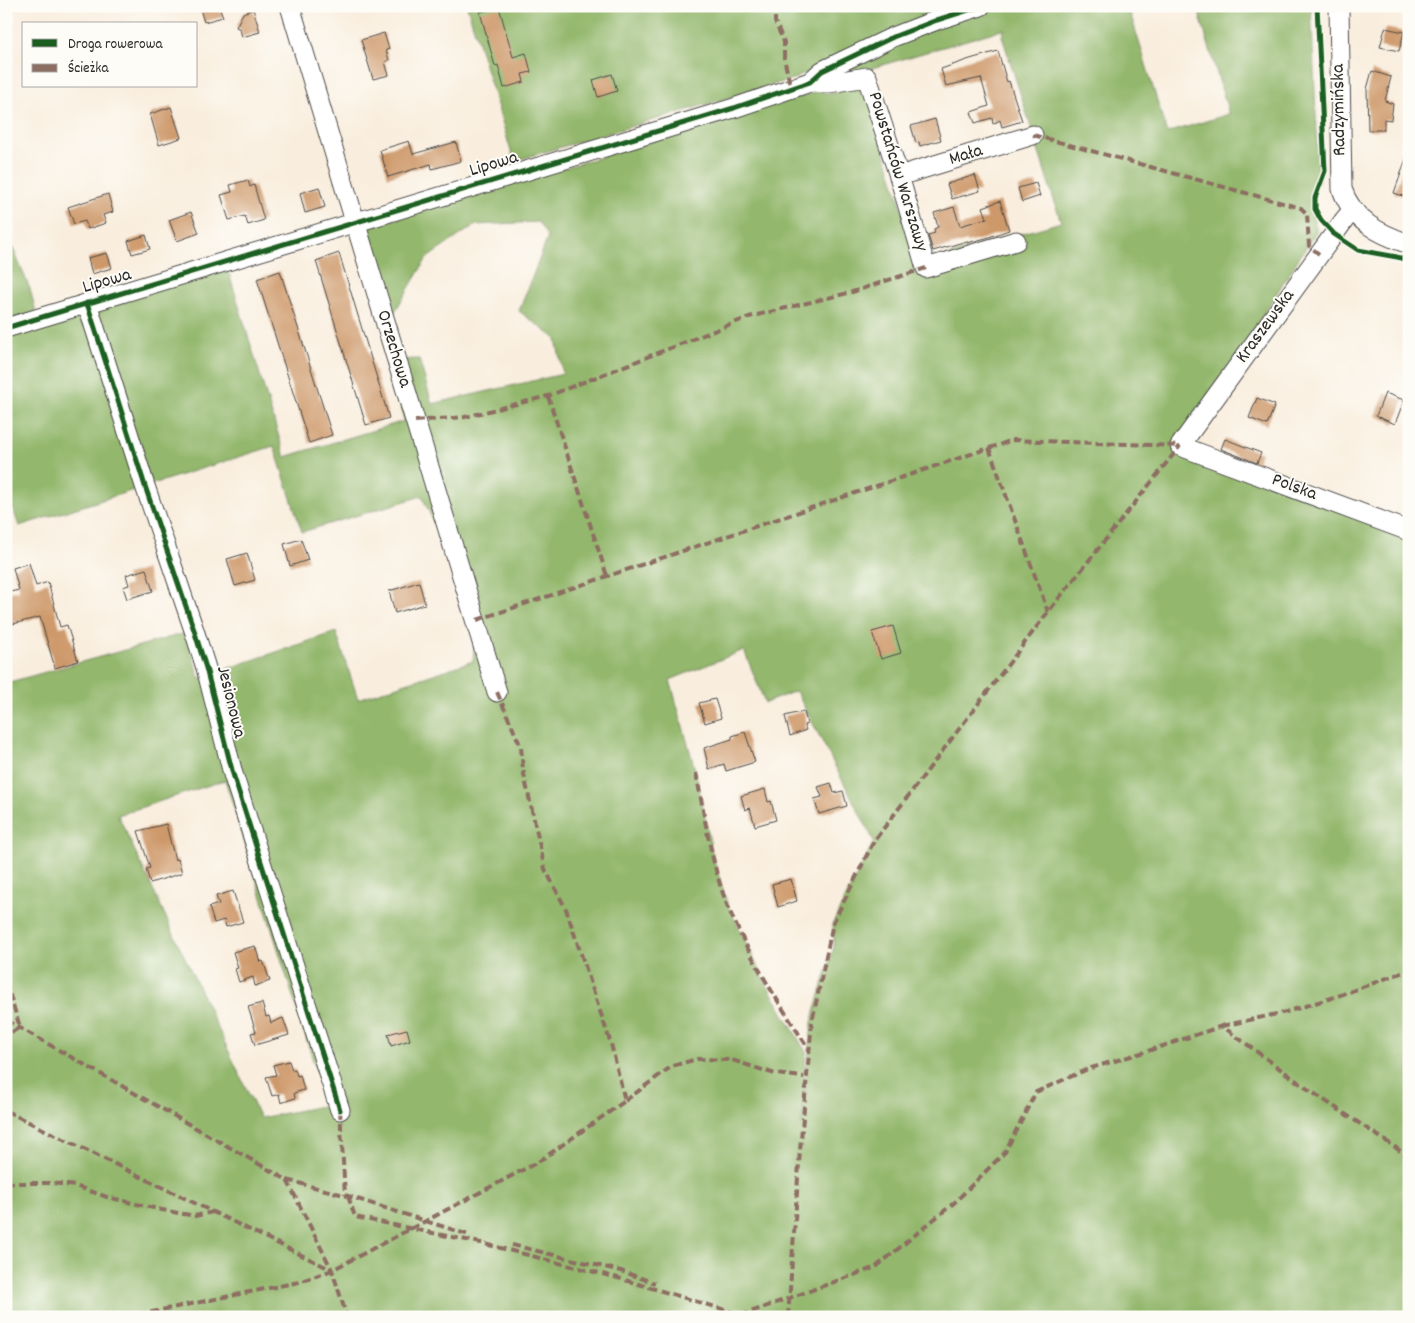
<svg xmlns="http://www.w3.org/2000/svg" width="1415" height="1323" font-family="Dekko,sans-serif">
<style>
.forest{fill:#93b76c;stroke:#5f714c;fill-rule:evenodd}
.building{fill:#ce996a}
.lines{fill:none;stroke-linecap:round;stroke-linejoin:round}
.minor-casing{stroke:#4a4846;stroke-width:21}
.minor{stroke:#fff;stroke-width:19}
.quiet{stroke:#8d6e63;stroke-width:4;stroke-dasharray:8 4;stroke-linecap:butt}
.cycleway-casing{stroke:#fdfcf7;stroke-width:8}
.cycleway{stroke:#1b5e20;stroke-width:5}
.labels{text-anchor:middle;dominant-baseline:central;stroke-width:4;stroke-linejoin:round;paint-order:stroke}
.street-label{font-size:19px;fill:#2b2b2b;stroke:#fdfcf7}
</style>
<rect width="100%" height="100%" fill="#fdfcf7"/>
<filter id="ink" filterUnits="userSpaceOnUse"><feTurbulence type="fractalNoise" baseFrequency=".02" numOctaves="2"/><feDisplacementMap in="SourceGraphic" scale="10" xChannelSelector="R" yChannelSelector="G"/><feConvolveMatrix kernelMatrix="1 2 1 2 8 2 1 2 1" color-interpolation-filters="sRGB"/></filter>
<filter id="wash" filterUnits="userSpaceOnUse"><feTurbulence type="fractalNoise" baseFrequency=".0096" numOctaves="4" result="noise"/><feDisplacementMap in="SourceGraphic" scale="20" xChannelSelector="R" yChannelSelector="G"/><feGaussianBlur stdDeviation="1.12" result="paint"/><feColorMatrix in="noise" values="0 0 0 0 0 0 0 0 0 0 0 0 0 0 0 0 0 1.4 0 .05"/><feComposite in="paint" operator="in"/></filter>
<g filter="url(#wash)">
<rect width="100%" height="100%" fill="#f9eede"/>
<!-- forest -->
<g class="forest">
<path d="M467,6h491l-115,49 -47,23 -282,83z"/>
<path d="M997,6h131l39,127 62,-19 -32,-108h114l8,174 -10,24 8,26 -137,215 229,85v787h-1403v-634l180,-50 13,45 137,-46 22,67 115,-38 4,-41 -55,-124 -120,36 -28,-86 -255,80 -13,-37v-152l83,-28 138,-42 58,190 119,-36 -14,-61 29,-1 13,45 131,-30 -7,-35 -37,-28 29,-74 -10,-15 -63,3 -48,33 -36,60 -26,-90 454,-137 12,3 33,-10 55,180 142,-42 -59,-186 2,-7 -162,48 -6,-7 110,-47zM744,650l21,53 31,-12 78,150 -41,82 1,24 -22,75 -10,103 4,-73 -39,-67 -39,-79 -15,-49 -17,-84 -26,-93zM225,780l102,325 -67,13 -142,-303z"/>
<path d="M6,232l24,57 6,23 -30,9z"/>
</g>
<g id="blocks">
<!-- building -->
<g class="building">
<path d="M199,6h20l4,11 -19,5z"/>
<path d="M499,7l14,50 13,-4 5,19 -9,2 2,8 -20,6 -6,-23 -3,1 -15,-54z"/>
<path d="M253,9l7,23 -18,5 -2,-8 -4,-2 7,-14z"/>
<path d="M1385,28l19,4 -5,19 -19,-4z"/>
<path d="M384,33l5,16 -3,1 3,10 -4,2 4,13 -16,4 -12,-39z"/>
<path d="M998,51l9,31 2,-1 13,40 -20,6 -2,-7 -7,4 -1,-6 -17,5 -4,-11 18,-6 -8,-28 -35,8 -5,-17 29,-10z"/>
<path d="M1372,71l19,6 -6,24 8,3 -2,16 -7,-1v11h-16l-1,-41z"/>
<path d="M612,74l5,17 -19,6 -5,-17z"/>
<path d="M171,107l10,31 -22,7 -9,-31z"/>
<path d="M935,119l6,21 -21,6 -1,-4 -3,1 -5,-17z"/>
<path d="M409,141l4,13 43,-12 5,19 -29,8 -1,-5 -43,13 -8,-27z"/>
<path d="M1407,156h2v42l-15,-5z"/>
<path d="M975,175l5,16 -28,8 -5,-15z"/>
<path d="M248,180l2,7 4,-2 10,35 -16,5 -3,-9 -16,4 -8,-25 11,-3 -2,-7z"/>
<path d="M1036,183l4,13 -18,6 -4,-14z"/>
<path d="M319,187l6,20 -20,6 -5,-20z"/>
<path d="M108,194l5,18 -10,3 3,8 -18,6 -3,-8 -11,3 -6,-17z"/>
<path d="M1000,201l9,29 -23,8 -19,5v-2l-34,10 -5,-16 7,-2 -1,-4 4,-2 -4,-14 20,-6 6,19 27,-8 -4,-11z"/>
<path d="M191,212l8,21 -22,8 -8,-21z"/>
<path d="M146,235l4,14 -18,5 -4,-13z"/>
<path d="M107,253l5,15 -20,6 -4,-16z"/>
<path d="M339,253l50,165 -23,7 -50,-164z"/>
<path d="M280,271l52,164 -23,8 -52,-164z"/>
<path d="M1385,393l19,7 -9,24 -19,-8z"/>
<path d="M1257,398l18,7 -8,20 -18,-7z"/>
<path d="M1225,439l36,14 -4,10 -36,-14z"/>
<path d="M301,539l7,21 -18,6 -6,-22z"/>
<path d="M247,553l8,27 -20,6 -8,-27z"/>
<path d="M29,563l7,23 12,-4 12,45 7,-2 11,36 -23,7 -15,-51 -27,7 -7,-28v-3l13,-3 -6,-22z"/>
<path d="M146,569l7,22 -26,8 -4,-12 6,-2 -3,-10z"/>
<path d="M419,582l6,22 -30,9 -6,-22z"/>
<path d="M893,626l8,27 -20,6 -9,-27z"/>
<path d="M715,699l6,19 -16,5 -6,-20z"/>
<path d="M804,711l3,13 -3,1 2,5 -16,6 -5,-20z"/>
<path d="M745,732l10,30 -29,9 -2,-7 -15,5 -5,-21 28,-9v-3z"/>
<path d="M831,783l3,10 9,-2 4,15 -28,8 -5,-15 8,-2 -4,-10z"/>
<path d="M765,789l3,13 3,-1 5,19 -21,6 -5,-18 -5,2 -4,-14z"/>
<path d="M166,824l9,36 3,-1 4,14 -32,10 -4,-14 4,-1 -12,-37z"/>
<path d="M791,879l6,22 -19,6 -6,-23z"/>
<path d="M233,891l10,31 -17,5 -2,-7 -10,3 -5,-16 10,-3 -3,-8z"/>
<path d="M255,946l5,16 3,-1 7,20 -15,5 -2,-9 -14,5 -4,-13 3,-1 -5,-16z"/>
<path d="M262,1003l4,14 3,-1 2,7 12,-5 6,17 -34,10 -4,-12 5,-1 -8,-25z"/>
<path d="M407,1029l3,11 -19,6 -3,-12z"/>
<path d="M289,1061l3,9 3,-1 2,7 3,-1 4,15 -10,3 1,5 -14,5 -2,-9 -7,2 -6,-19 10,-2 -3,-10z"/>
</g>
</g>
</g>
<g filter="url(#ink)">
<use href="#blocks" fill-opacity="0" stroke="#4a4846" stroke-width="1"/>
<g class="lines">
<!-- minor casing -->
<g class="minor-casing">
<g id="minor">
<path d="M290,6l207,686"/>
<path d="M1339,6l3,183c11,32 37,45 67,55"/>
<path d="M810,82l19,1 38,-6 32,99 27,92 90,-27"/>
<path d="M899,176l134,-41"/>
<path d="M1353,210l-8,9 -165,227 229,85"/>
<path d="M87,303l58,183 49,144 12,38 27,106 107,336"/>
<path d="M6,328l728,-220 76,-26 12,-11 71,-34 44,-17 44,-14"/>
</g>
</g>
<!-- minor -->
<use href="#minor" class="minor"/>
<!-- quiet -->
<g class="quiet">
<path d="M771,6l4,7v9l9,20v16l7,31"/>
<path d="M1033,135l268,73 6,6 2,32 10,8"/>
<path d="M548,396l59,180"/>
<path d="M415,421l50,-4 83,-21 201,-79 103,-25 74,-24"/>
<path d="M989,448l59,164"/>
<path d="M477,620l536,-180 167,6"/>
<path d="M696,773c9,44 15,92 32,134 21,50 51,97 81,142"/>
<path d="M6,983l14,44 -14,9"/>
<path d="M6,1020l281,160 45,90 15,47"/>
<path d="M1222,1026l64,-14 52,-16 71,-26"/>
<path d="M625,1101l47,-35 25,-7 35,1 43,14 29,3"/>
<path d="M340,1110l5,85"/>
<path d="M6,1111l326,159"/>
<path d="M287,1180l61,16 121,39"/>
<path d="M6,1183h46l23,3 32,11 55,13 33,6 18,-4"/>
<path d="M348,1196l7,21 126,26 137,35 124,37 134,-48 79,-65 50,-50 31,-60 52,-23 63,-19 71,-24 87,64 86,57 14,11"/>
<path d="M512,1245l109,26 34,12"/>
<path d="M127,1317l172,-35 33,-12 206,-108 87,-61 -14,-57 -45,-135 -21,-40 -22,-99 -2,-23 -24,-55"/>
<path d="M788,1317l12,-167 12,-128 21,-99 41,-82 174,-229 132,-166"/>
</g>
<!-- cycleway casing -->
<g class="cycleway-casing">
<g id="cycleway">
<path d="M1317,6l8,165 -10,27v11l6,11 13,14 24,16 39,7 12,4"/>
<path d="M87,303l58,183 49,144 12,38 27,106 107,336"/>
<path d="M6,328l728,-220 76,-26 12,-11 71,-34 44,-17 44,-14"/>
</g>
</g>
<!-- cycleway -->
<use href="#cycleway" class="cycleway"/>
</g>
</g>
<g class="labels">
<!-- street labels -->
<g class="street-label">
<text transform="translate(1340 110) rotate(-91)">Radzymińska</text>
<text transform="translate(966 156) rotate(-17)">Mała</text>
<text transform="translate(494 165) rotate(-17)">Lipowa</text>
<text transform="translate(897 172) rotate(73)">Powstańców Warszawy</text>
<text transform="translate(107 282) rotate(-16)">Lipowa</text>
<text transform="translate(1266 327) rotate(-54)">Kraszewska</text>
<text transform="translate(393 349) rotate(73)">Orzechowa</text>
<text transform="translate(1294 488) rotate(20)">Polska</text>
<text transform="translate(230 702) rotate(76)">Jesionowa</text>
</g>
</g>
<!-- margin -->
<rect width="1415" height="1323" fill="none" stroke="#fdfcf7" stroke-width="25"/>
<!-- legend -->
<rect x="22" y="22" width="175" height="65" fill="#fdfcf7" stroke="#a9a8a5"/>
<rect x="32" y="39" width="25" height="8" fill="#1b5e20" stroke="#a9a8a5"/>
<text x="68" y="48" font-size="15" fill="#2b2b2b">Droga rowerowa</text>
<rect x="32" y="64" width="25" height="8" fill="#8d6e63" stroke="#a9a8a5"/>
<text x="68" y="72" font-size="15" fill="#2b2b2b">Ścieżka</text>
</svg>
